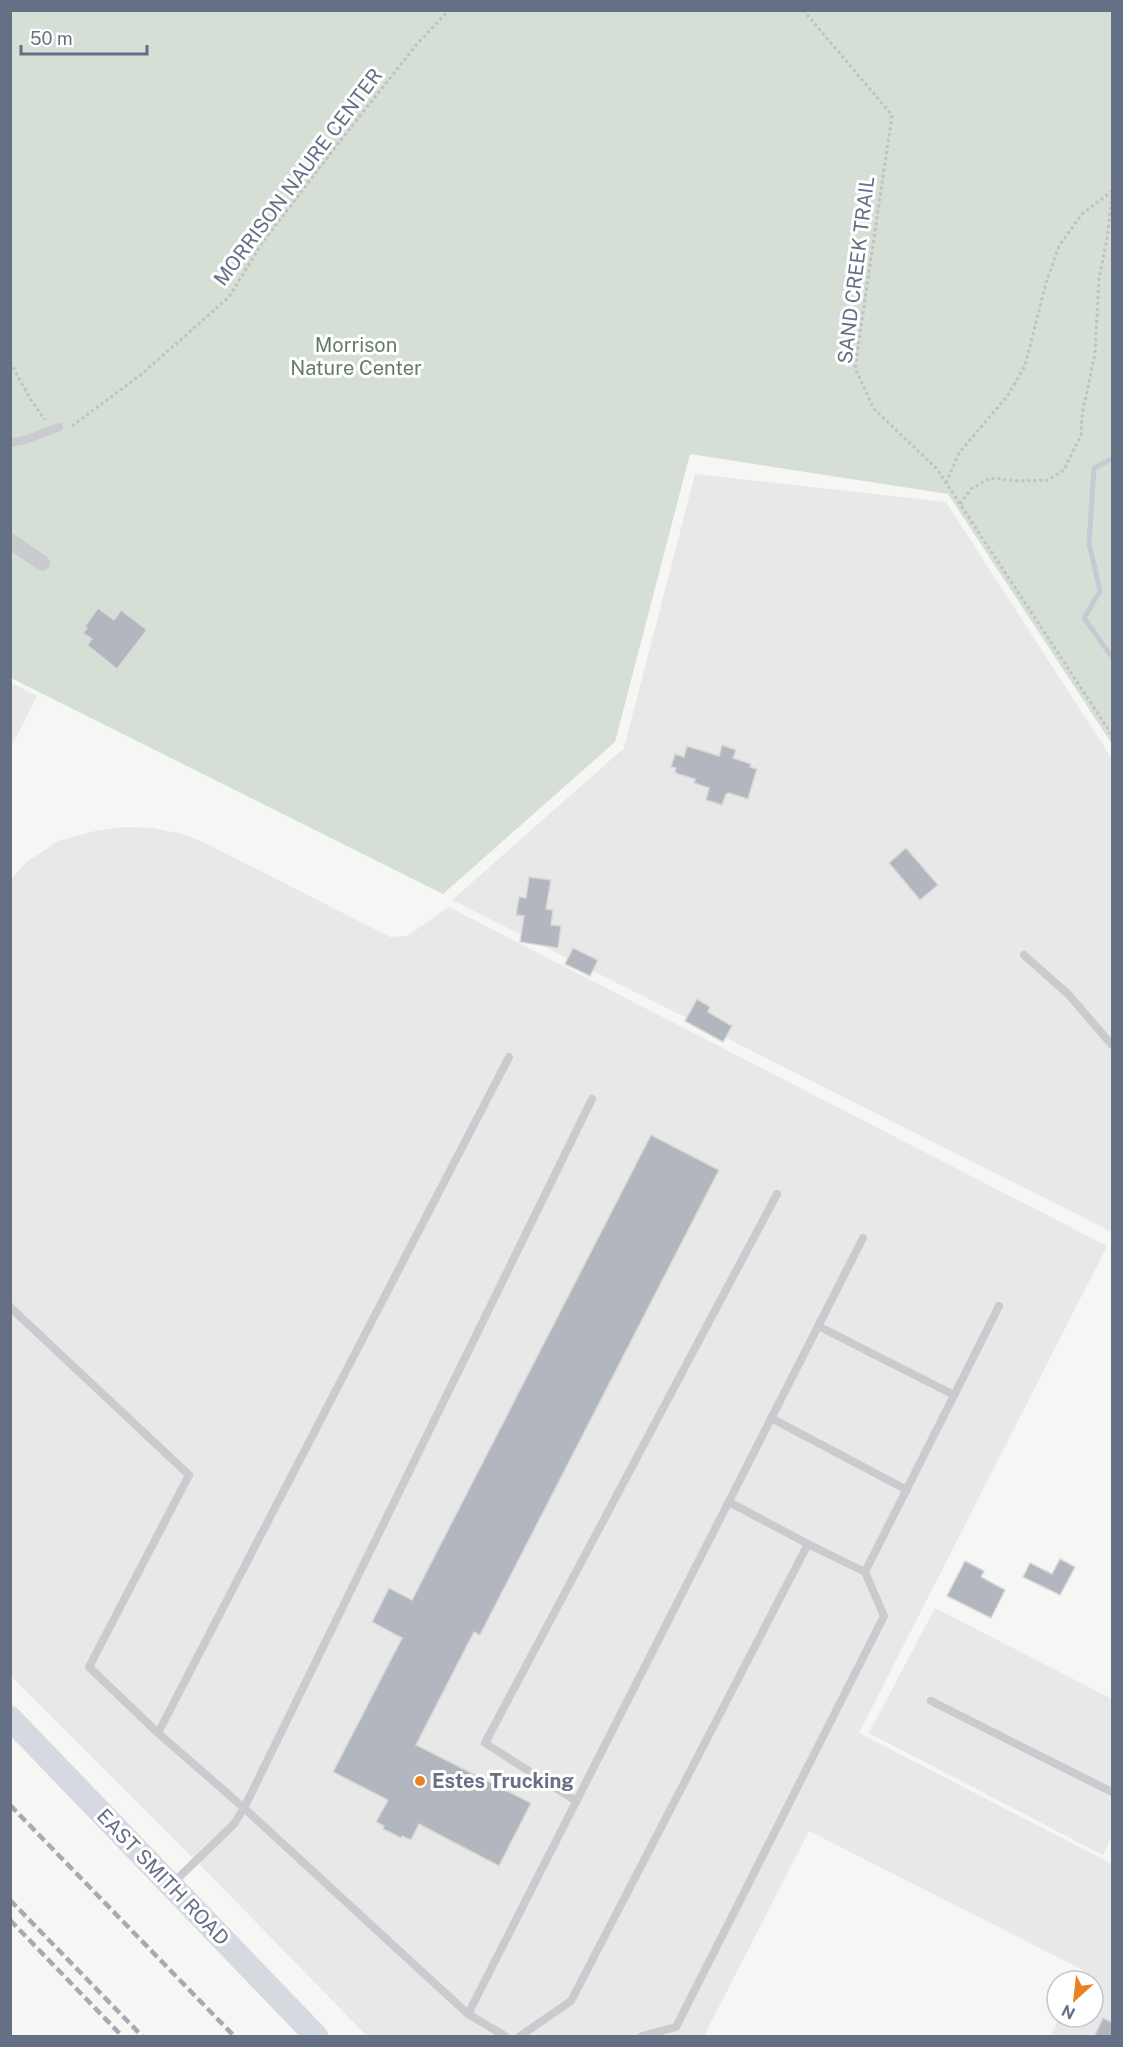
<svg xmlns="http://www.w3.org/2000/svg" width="1123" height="2047" font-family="'Public Sans',sans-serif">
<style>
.built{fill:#e7e8e7}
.green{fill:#d6dfd5}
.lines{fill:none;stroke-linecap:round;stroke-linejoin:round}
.stream{stroke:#c5cbd2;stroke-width:5}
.building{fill:#b2b6be;stroke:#d8d9d6;stroke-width:1.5}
.path{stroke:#c0c1c4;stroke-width:3;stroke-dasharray:3 3;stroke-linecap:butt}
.lane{stroke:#c9cbcf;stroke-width:8}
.street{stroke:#c9cbcf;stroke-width:16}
.secondary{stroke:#d6d9df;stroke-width:24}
.rail{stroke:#a6aab2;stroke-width:4.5;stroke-dasharray:9 4.5;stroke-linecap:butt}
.poi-dot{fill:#e98222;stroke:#fff;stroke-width:2}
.labels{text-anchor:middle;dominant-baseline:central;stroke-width:6;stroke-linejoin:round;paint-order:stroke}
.street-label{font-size:20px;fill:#656f86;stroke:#fff}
.park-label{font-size:20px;fill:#647d65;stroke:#fff}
.poi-label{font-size:20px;font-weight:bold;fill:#656f86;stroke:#fff;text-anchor:start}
</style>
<rect width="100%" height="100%" fill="#f6f7f4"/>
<!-- built -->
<g class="built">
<path d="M695,474l251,28 166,257v473l-660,-332 172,-152z"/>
<path d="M11,683l26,13 -26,51z"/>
<path d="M124,827l29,1 30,6 26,11 181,92 17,-1 42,-29 658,339 -248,487 253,131v172h-62l10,-19h33v-36h-15l5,-11 -274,-139 -105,205h-337l-159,-163 -197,-197 -1,-796 17,-18 31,-21 37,-10z"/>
<path d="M935,1608l177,91v136l-9,20 -234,-122z"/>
</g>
<!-- green -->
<path class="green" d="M10,11h1102v733l-164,-250 -258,-40 -75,288 -172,152 -432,-216z"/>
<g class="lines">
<!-- stream -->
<path class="stream" d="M1112,459l-18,9 -5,75 11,48 -16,27 28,39"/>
</g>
<!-- building -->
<g class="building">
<path d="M98,608l16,12 7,-10 26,20 -30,39 -30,-24 5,-6 -9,-6 4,-5 -2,-2z"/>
<path d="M722,745l14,5 -3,8 18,6 -1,3 7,2 -9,30 -19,-6 -3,1 -4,11 -16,-5 3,-12 -15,-5 1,-4 -17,-5 -3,-2 1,-4 -5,-1 4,-13 9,3 3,-11 32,10z"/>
<path d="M906,848l32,37 -18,15 -31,-37z"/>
<path d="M529,877l22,3 -5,29 7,1 -2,15 10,1 -3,22 -38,-6 4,-26 -8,-1 3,-18 7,1z"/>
<path d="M573,948l25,12 -8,16 -25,-12z"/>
<path d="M697,999l13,8 -2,5 24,14 -9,16 -38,-21z"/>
<path d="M651,1135l68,35 -239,465 -6,-3 -58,113 115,58 -32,63 -80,-42 -8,16 -9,-4 -1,2 -18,-9 1,-3 -8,-4 12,-22 -55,-28 69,-134 -30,-16 17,-34 23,12z"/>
<path d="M1060,1559l15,8 -15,28 -37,-18 7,-14 22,11z"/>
<path d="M965,1561l19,10 -3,6 24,13 -14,28 -44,-22z"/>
<path d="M1103,2018l10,5v14h-19z"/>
</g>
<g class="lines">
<!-- path -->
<g class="path">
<path d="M803,10l89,105 -37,253 19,41 63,60 175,266"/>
<path d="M10,362l21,38 14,20"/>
<path d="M72,426l71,-53 86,-76 33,-54 75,-98 80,-101 32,-34"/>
<path d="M946,483l13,-30 49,-58 17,-29 21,-83 13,-37 23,-32 30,-23"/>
<path d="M960,504l11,-15 19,-11 28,3 30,-1 16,-10 17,-35 1,-20 13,-62 4,-74 8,-40 5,-45"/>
</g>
<!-- lane -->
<g class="lane">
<path d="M10,443l15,-3 34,-13"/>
<path d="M1024,955l44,39 44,51"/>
<path d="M10,1307l179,168 -100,192 69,66 86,75 348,-709"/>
<path d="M818,1326l136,69"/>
<path d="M771,1418l136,72"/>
<path d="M865,1572l134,-266"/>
<path d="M931,1701l181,91"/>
<path d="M158,1733l351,-676"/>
<path d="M576,1801l-91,-58 292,-549"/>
<path d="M173,1883l61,-59 10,-16 224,206 37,22"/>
<path d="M468,2014l395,-776"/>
<path d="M520,2036l51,-35 237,-457 -79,-42"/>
<path d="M642,2036l34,-9 208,-411 -19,-44 -57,-28"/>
</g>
<!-- street -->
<path class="street" d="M10,541l32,22"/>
<!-- secondary -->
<path class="secondary" d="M10,1718l306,318"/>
<!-- rail -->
<g class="rail">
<path d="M10,1805l224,231"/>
<path d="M10,1900l132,136"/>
<path d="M10,1920l112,116"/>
</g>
</g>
<!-- markers -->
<circle class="poi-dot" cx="420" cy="1781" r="6"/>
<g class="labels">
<!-- street labels -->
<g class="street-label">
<text transform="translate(298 177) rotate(-53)">MORRISON NAURE CENTER</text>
<text transform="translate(856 270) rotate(-83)">SAND CREEK TRAIL</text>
<text transform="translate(163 1877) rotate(46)">EAST SMITH ROAD</text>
</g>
<!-- park labels -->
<g class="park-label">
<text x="356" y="345">Morrison<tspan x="356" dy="23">Nature Center</tspan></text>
</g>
<!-- poi labels -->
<g class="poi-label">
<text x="432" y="1781">Estes Trucking</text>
</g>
</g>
<!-- border -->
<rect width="1123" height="2047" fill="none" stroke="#656f86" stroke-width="24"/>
<!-- north arrow -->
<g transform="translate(1075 1999) rotate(207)"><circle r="28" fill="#ffffff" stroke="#c1c5cf" stroke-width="1.5"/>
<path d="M0-4.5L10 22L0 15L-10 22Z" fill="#e98222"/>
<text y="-9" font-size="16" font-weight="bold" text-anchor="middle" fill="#656f86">N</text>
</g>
<!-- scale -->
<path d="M21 45v9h126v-9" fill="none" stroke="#656f86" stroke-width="3"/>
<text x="30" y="45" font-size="18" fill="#656f86" stroke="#ffffff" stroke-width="4.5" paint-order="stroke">50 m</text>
</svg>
